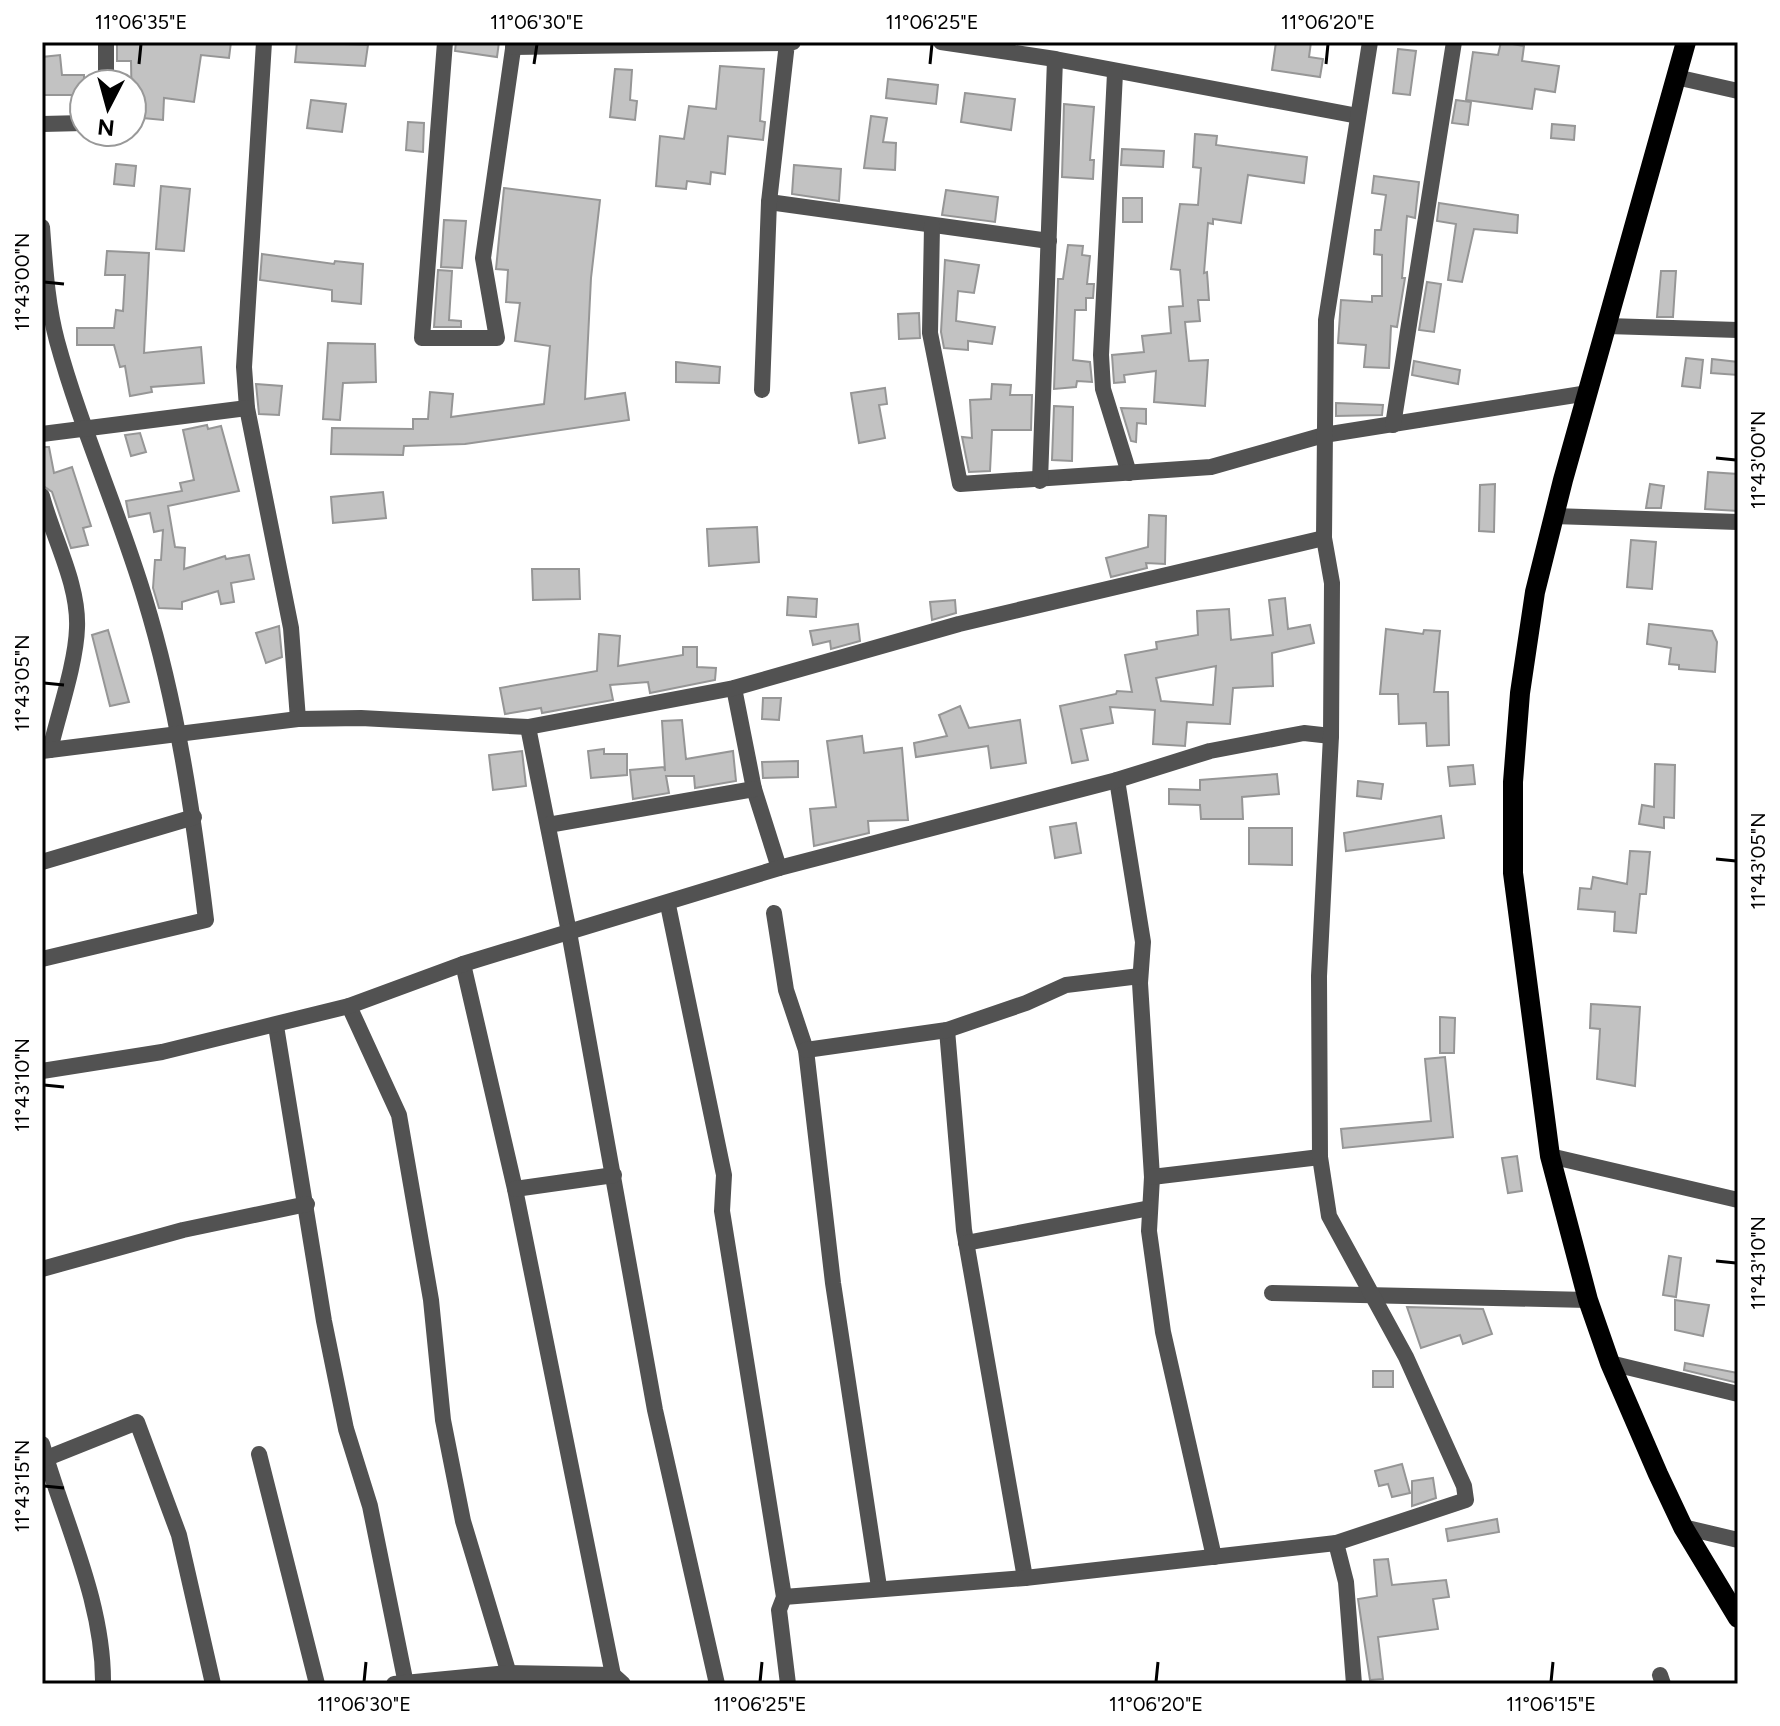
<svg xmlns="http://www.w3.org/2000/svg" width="1780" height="1726" font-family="Figtree,sans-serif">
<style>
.building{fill:#c2c2c2;stroke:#969696;stroke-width:2;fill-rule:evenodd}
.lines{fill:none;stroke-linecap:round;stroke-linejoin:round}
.minor{stroke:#525252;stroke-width:16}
.primary{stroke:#000;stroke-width:20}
.ticks{fill:none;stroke:#000;stroke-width:3}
.neatline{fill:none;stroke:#000;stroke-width:3}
.ticks-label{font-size:20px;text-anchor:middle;fill:#000}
</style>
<rect width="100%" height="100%" fill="#fff"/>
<!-- building -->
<g class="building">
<path d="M117,42h114l-2,16 -28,-3 -7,47 -30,-4 -1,22 -31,-3 -1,-56h-14z"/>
<path d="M297,42l71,3 -3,21 -70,-4z"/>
<path d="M456,42h43l-2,15 -42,-6z"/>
<path d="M1276,42h35l-2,15 14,2 -3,18 -48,-7z"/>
<path d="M1501,42l23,4 -2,15 37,5 -4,26 -20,-3 -3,20 -66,-9 7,-48 25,3z"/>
<path d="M1398,49l18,2 -6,44 -17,-2z"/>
<path d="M60,55l2,20h22v20h-42v-38z"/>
<path d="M720,66l44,3 -4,52 5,1 -2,18 -35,-4 -3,38 -14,-2 -1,12 -23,-3 -1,8 -30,-3 4,-50 24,3 5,-33 27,3z"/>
<path d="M615,69l17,1 -2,30 7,1 -2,19 -25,-3z"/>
<path d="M888,79l50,6 -2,19 -50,-6z"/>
<path d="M965,93l50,6 -4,31 -50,-8z"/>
<path d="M311,100l35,4 -4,28 -35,-4z"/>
<path d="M1456,100l15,2 -3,23 -16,-2z"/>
<path d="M1064,104l30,3 -4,53h4l-1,19 -31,-2z"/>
<path d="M871,116l16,2 -4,24 13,1 -1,27 -31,-2z"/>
<path d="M408,122l16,1 -1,29 -17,-2z"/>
<path d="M1552,124l23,2 -1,14 -23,-2z"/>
<path d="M1195,134l22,2 -1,9 91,12 -3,26 -56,-8 -7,48 -28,-4v5l-5,-1 -4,50 3,-1 2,28h-11l2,21 -15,1 4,39 19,-1 -3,46 -51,-4 2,-31 -32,4 1,7 -11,1 -2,-28 32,-3 -2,-16 29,-3 -2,-26 14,-1 -3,-36 -9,-1 9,-65 18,1 3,-37 -8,-1z"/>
<path d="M1122,149l42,2 -1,16 -42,-2z"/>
<path d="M116,164l20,2 -2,20 -20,-2z"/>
<path d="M794,165l47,4 -2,32 -47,-7z"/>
<path d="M1374,176l45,6 -4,36 -8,-2 -5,62h3l-8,49 -6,-1 -2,42 -25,-1 2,-22 -28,-2 3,-43 31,2v-6h10v-41l-8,-1 1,-24h6l5,-35 -14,-2z"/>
<path d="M161,186l29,3 -6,62 -28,-2z"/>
<path d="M504,188l96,12 -9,78 -6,121 40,-6 4,27 -164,24 -61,2 -1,9 -72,-1 1,-26 81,1v-10h15l2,-27 23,2 -2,23 93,-13 6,-58 -35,-5 5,-38 -14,-1 2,-32 -12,-1z"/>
<path d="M946,190l52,7 -3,25 -53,-7z"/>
<rect x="1123" y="198" width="19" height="24"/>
<path d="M1439,203l79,12 -1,18 -43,-4 -12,53 -14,-2 8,-56 -19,-3z"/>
<path d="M444,220l22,1 -4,47 -21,-1z"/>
<path d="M1068,245l15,1 -1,9 8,1 -3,28h7l-1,14h-7v12h-11l-2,50 17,2 2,20 -15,-1 -1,6 -22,2 4,-110h5z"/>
<path d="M107,251l42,2 -5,100 57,-6 3,36 -53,4 1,5 -22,4 -5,-30 -5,1 -6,-22h-37v-17h37l2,-18 7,1 2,-36h-20z"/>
<path d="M262,254l72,10 1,-3 28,3 -2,40 -29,-3v-11l-72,-10z"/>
<path d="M945,260l34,5 -5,28 -16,-2 -2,30 39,6 -3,17 -24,-3v9l-24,-2 -3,-16z"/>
<path d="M438,270l14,1 -3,49 12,1v6h-27z"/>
<path d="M1661,271h15l-3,46h-16z"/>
<path d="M1427,282l14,2 -7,48 -15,-2z"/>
<path d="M919,313l1,25 -21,1 -1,-25z"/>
<path d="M328,343l47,1 1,38 -33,1 -3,37 -17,-1z"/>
<path d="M1686,358l17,2 -3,28 -18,-2z"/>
<path d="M1712,359l26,3v13l-27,-2z"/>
<path d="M1414,361l46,9 -2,14 -46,-9z"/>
<path d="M676,362l44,5 -1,16 -43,-1z"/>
<path d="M256,384l26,2 -3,29 -20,-1z"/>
<path d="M992,384l19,1 -1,10h22l-1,35h-39l-2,41 -21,1 -7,-35 10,1 -2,-38 21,-1z"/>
<path d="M885,388l2,16 -8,1 6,33 -26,5 -8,-50z"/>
<path d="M1336,403l47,2 -1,10 -46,1z"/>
<path d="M1054,406l19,1 -1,54 -20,-1z"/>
<path d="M1121,408l25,1v15l-9,-1 -1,19 -5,-1z"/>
<path d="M207,425l1,4 13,-3 18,65 -71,15 7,41 10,1 -1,21 41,-13 1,3 23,-4 5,24 -23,4 3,19 -13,2 -3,-13 -36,11v7l-23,-1 -6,-20 2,-28h6l2,-30 -9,2 -4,-19 -21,4 -3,-16 56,-10 -2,-8 14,-3 -11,-50z"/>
<path d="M140,433l6,19 -15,4 -6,-21z"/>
<path d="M42,447h7l5,26 18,-6 19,59 -8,2 5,17 -17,3 -19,-56 -10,-7z"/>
<path d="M1708,472l30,2v37l-33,-2z"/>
<path d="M1495,484l-1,48 -15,-1 1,-46z"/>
<path d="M1650,484l14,2 -3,22h-15z"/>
<path d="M383,492l3,26 -53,5 -2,-26z"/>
<path d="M1149,515l17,1 -1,48 -19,-1 1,5 -36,9 -5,-19 42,-11z"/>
<path d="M757,527l2,35 -50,4 -2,-37z"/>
<path d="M1631,540l25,2 -4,47 -25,-2z"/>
<path d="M532,569h47l1,30 -47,1z"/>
<path d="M788,597l29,2 -1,18 -29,-2z"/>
<path d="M1285,598l3,31 22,-4 4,18 -42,10 1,33 -40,2 -3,36 -43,-2 -2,24 -32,-2 2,-34 -45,-3 3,16 -32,6 7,31 -16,3 -12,-57 56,-12 1,-3 15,1 -7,-37 32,-6 -1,-7 42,-7 -1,-24 32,-2 2,31 42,-5 -4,-35zM1216,666l-3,39 -52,-4 -5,-23z"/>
<path d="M955,600l1,13 -24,7 -2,-18z"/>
<path d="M858,624l2,17 -29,8 -1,-8 -17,4 -3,-14z"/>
<path d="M1649,624l63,7 5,11 -2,30 -36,-3v-4l-10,-1 2,-16 -24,-4z"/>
<path d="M279,626l3,31 -16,6 -10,-30z"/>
<path d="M1386,629l37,5 1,-4 16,1 -6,61h14l1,53 -22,1 -1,-23 -27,1 -1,-30h-18z"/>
<path d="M108,630l21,72 -19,4 -18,-71z"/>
<path d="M599,634l21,2 -2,30 65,-11v-8h14v20l19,1 -1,12 -65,13 -2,-11 -38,3 3,15 -71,13 -1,-5 -36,6 -5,-26 97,-17z"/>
<path d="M763,698h18l-2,22 -17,-1z"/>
<path d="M960,706l9,22 51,-8 6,43 -35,5 -3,-22 -72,11 -2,-14 33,-7 -8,-21z"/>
<path d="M682,720l4,39 47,-8 3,30 -41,7 -1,-12h-28l3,17 -36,6 -3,-29 34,-3 1,4 -3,-50z"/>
<path d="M862,736l2,17 38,-5 6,72 -40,1 1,12 -55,13 -4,-37 26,-2 -9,-66z"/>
<path d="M604,749v5h23v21l-36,3 -3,-27z"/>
<path d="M522,751l4,35 -33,4 -4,-35z"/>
<path d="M798,761v16l-35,1 -1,-16z"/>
<path d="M1655,764l20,1 -1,53 -10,-1v11l-25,-4 3,-19 12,2z"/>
<path d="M1473,765l2,19 -25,2 -2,-19z"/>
<path d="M1277,774l2,20 -37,3 1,22h-42l-1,-14 -31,-1v-15l31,1v-10z"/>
<path d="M1358,781l25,3 -2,15 -24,-3z"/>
<path d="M1441,816l3,22 -98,13 -2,-18z"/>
<path d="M1076,823l5,30 -26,5 -5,-31z"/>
<path d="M1249,828h43v37l-43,-1z"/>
<path d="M1630,851l20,1 -4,42h-6l-4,39 -22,-2 1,-19 -37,-3 2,-21 11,1 2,-12 34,7z"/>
<path d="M1591,1004l49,3 -5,79 -38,-7 3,-50 -10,-1z"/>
<path d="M1440,1017l15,1 -1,35h-14z"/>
<path d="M1445,1057l8,80 -110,11 -2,-19 90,-8 -6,-62z"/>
<path d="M1517,1156l5,35 -14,2 -6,-35z"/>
<path d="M1669,1256l12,2 -5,39 -13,-2z"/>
<path d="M1675,1300l34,5 -6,31 -28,-6z"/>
<path d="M1407,1307l76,2 9,25 -29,10 -3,-9 -39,13z"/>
<path d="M1685,1363l53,10v10l-54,-13z"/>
<rect x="1373" y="1371" width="20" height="16"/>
<path d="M1402,1464l8,29 -18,4 -4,-13 -9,2 -4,-15z"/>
<path d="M1433,1478l3,20 -24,8v-25z"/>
<path d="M1497,1519l2,13 -51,9 -2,-12z"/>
<path d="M1388,1559l4,26 54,-5 3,17 -16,2 5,30 -60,8 5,42 -13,1 -12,-81 19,-3 -3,-36z"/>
</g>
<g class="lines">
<!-- minor -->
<g class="minor">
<path d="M106,42v42"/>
<path d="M264,42l-20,325 3,41 44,220 7,91"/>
<path d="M445,42l-23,296h75l-14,-80 31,-216"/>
<path d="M941,42l114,17 303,57"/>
<path d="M513,47l274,-4"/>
<path d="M1115,73l-14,282 2,34 26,84"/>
<path d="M1676,77l62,14"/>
<path d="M42,124l42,-1"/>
<path d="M769,202l280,39"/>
<path d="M932,226l-2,107 30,151 251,-17 113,-32 264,-42"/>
<path d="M42,227c3,38 5,77 15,114 24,88 62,171 88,258 32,105 48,213 61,321l-164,39"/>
<path d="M1607,326l131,4"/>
<path d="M762,390l7,-188 18,-159 6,-1"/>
<path d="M1393,425l61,-383"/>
<path d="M42,434l205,-26"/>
<path d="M1040,481l15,-422"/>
<path d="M42,496c11,42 37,88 35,132 -1,35 -19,87 -27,122"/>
<path d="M1553,516l185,6"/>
<path d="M734,688l20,101 25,79"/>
<path d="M528,727l41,205 86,478 62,274"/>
<path d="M42,751l256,-32 63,-1 167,9 206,-39 225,-64 365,-86"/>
<path d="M1117,780l26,162 -3,41 12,194 -3,54 14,101 51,225"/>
<path d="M548,825l206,-36"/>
<path d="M42,862l152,-45"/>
<path d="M668,905l56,270 -2,36 62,386 -5,13 9,74"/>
<path d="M774,913l12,77 20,60 27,233 46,304"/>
<path d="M463,964l52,225 98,486 10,9"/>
<path d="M349,1006l50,109 32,185 12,120 20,101 49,163"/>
<path d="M276,1026l48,295 22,108 24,77 36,178"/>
<path d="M947,1030l17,200 61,348"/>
<path d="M806,1050l141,-20 79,-27 40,-18 74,-9"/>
<path d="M42,1071l120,-19 187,-46 114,-42 316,-96 338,-88 93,-29 94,-18 27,3"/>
<path d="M1550,1156l188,44"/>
<path d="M1152,1177l168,-20"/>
<path d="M515,1189l99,-14"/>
<path d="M966,1243l184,-35"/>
<path d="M42,1269l141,-39 124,-26"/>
<path d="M1272,1293l316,7"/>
<path d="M1610,1363l128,31"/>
<path d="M42,1444c22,78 62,158 61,240"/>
<path d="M259,1454l58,230"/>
<path d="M42,1460l95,-38 42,113 34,149"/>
<path d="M1683,1527l55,13"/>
<path d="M1336,1543l10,39 8,102"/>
<path d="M784,1597l241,-19 311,-35 130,-43 -2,-14 -58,-129 -77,-141 -9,-59 -1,-181 12,-240 1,-153 -8,-45 2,-218 44,-278"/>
<path d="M1660,1675l3,9"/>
<path d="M394,1684l114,-11 105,2"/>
</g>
<!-- primary -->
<path class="primary" d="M1686,42l-123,438 -28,112 -15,101 -7,89v91l37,283 38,144 22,63 48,111 25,53 55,91"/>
</g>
<!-- ticks -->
<path class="ticks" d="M139,64l2,-20M534,64l3,-20M930,64l2,-20M1326,64l2,-20M44,282l20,2M1716,458l20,2M44,683l20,2M1716,859l20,2M44,1085l20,2M1716,1261l20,2M44,1486l20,2M364,1682l2,-20M760,1682l2,-20M1156,1682l2,-20M1551,1682l2,-20"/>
<!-- border -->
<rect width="1780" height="1726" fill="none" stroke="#ffffff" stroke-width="88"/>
<!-- north arrow -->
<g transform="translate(108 108) rotate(186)"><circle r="38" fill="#ffffff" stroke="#999999" stroke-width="2"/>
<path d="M0-6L14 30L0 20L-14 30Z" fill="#000000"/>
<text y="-12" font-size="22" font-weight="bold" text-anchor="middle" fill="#000000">N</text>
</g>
<rect x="44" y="44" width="1692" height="1638" class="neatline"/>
<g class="ticks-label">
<text x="141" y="29">11°06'35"E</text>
<text x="537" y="29">11°06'30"E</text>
<text x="932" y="29">11°06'25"E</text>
<text x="1328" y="29">11°06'20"E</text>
<text transform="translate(22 282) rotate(-90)" y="7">11°43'00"N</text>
<text transform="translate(1758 460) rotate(-90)" y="7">11°43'00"N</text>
<text transform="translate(22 683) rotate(-90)" y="7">11°43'05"N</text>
<text transform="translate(1758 861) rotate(-90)" y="7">11°43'05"N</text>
<text transform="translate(22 1085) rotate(-90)" y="7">11°43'10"N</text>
<text transform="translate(1758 1263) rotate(-90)" y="7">11°43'10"N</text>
<text transform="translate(22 1486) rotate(-90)" y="7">11°43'15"N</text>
<text x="364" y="1711">11°06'30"E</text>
<text x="760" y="1711">11°06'25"E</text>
<text x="1156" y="1711">11°06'20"E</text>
<text x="1551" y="1711">11°06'15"E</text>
</g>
</svg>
